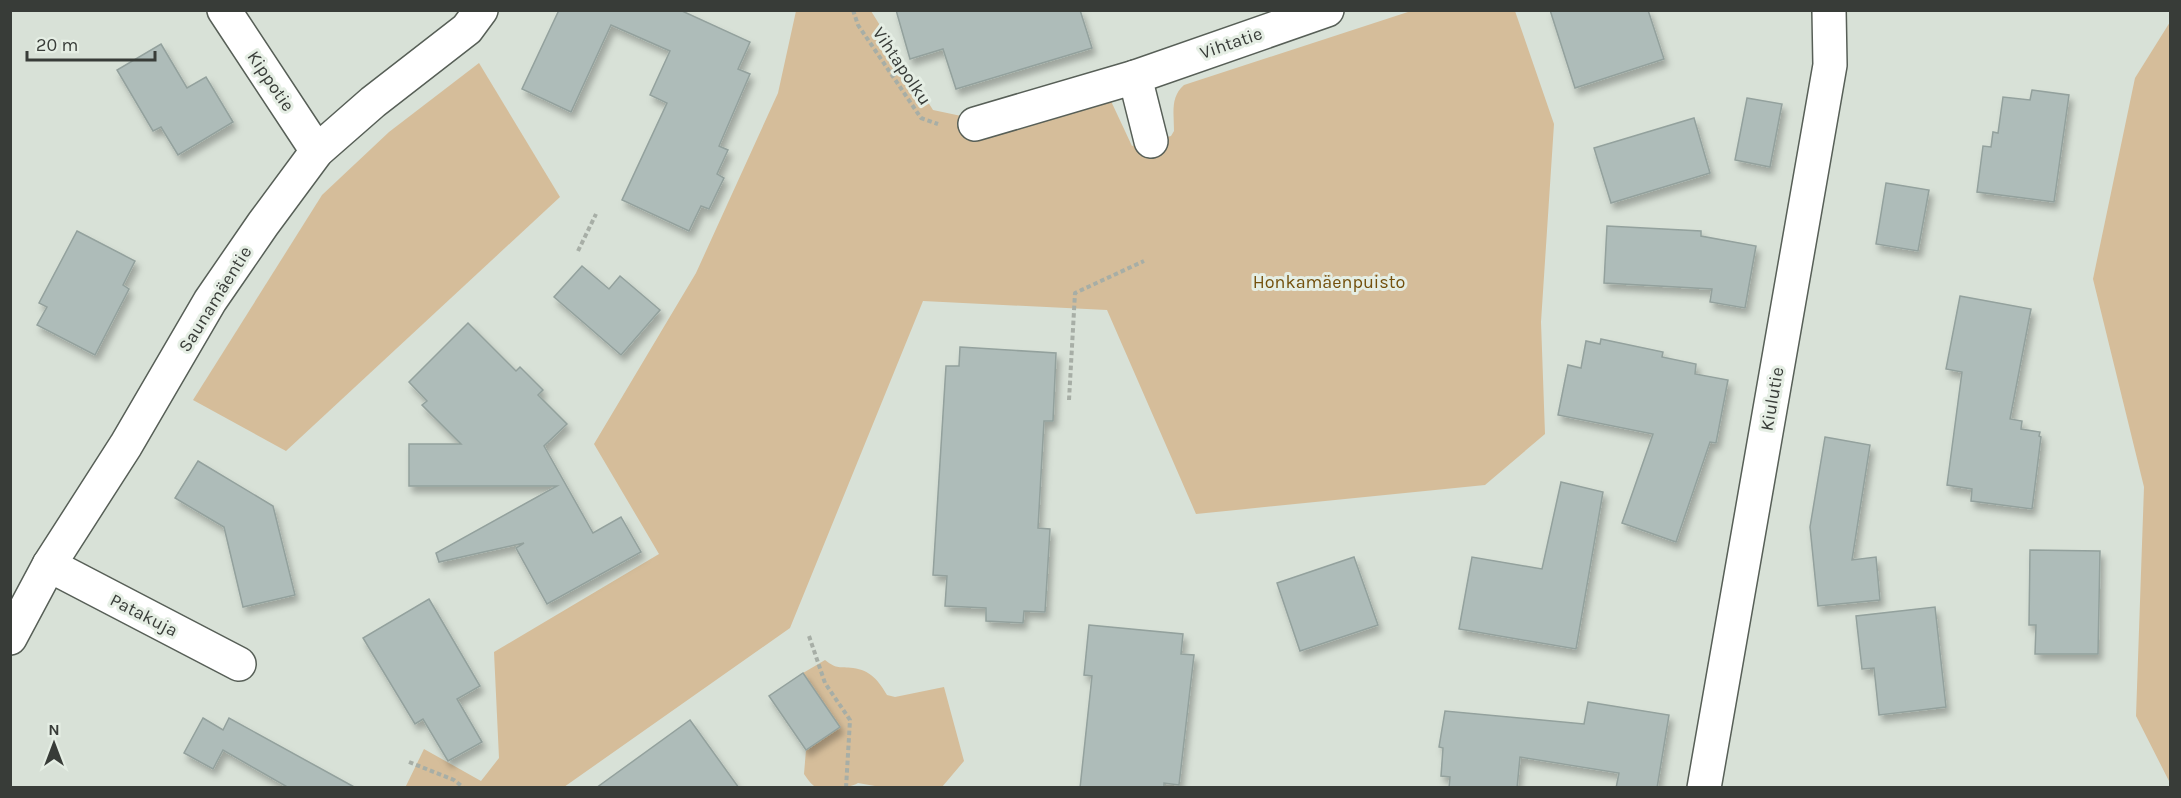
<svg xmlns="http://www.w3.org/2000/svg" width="2181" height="798" font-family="Karla,sans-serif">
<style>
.green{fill:#d5bd9a}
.building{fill:#aebcb9;stroke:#93a19d;stroke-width:1.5;filter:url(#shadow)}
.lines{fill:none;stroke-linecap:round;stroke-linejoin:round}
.street-casing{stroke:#575f57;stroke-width:36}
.path{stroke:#a7aea6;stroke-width:4;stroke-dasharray:4.5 3;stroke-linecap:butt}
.street{stroke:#fff;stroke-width:33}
.labels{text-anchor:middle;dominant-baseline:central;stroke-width:6;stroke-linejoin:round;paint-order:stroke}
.street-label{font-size:18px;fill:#383c38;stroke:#e5eee4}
.park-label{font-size:18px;fill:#73500d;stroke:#e5eee4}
</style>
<defs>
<filter id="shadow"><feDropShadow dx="3.5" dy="6" stdDeviation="3" flood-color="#0004"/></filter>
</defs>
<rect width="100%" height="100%" fill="#d8e1d7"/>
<!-- green -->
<g class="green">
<path d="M796,11h75l62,99 33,7 144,-18 22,47 39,-10 3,-5c0,-17 -4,-34 10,-46l227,-74h104l39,113 -13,198 4,112 -60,51 -289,29 -89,-204 -184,-9 -133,327 -226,159 -159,1 19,-39 57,32 18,-23 -5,-106 165,-98 -65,-110 102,-171 82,-180z"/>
<path d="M2170,22v761l-34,-67 8,-229 -51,-208 42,-201z"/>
<path d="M479,63l81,134 -274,254 -93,-51 129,-205 67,-63z"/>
<path d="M825,660c13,10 14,6 28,8 17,2 26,13 34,27l8,2 49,-10 20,74 -22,26h-66l-1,-1 -17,-3c-8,5 -35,8 -44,3 -4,-3 -7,-8 -10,-12l2,-24 34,-23 -37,-54z"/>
</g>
<!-- building -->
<g class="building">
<path d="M559,10h121l70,32 -12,27 12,5 -31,72 9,4 -11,24 7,4 -15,31 -8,-3 -12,25 -67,-31 45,-97 -17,-8 20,-44 -59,-26 -40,87 -49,-23z"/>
<path d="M896,10h184l12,38 -136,41 -13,-40 -33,10z"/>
<path d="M1550,10h98l16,49 -89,29z"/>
<path d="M161,44l26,44 19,-11 27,45 -55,33 -17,-28 -8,4 -36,-61z"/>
<path d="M2032,90l37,5 -15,107 -77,-10 6,-46 8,1 2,-15 5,1 5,-36 27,3z"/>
<path d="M1747,98l35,6 -12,63 -35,-7z"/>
<path d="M1694,118l16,55 -99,30 -17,-55z"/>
<path d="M1886,183l43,7 -11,61 -42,-7z"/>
<path d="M1607,226l94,5v5l55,10 -11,62 -35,-6 2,-13 -108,-6z"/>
<path d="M77,231l58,30 -12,24 6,4 -34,66 -58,-30 10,-18 -8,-4z"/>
<path d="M582,266l27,23 11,-13 40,34 -39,45 -67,-58z"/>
<path d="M1960,296l71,13 -21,110 12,2 -1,8 19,3 -1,4 2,1 -9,72 -61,-8 1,-12 -25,-4 15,-113 -16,-3z"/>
<path d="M468,323l48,48 4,-4 23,23 -5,5 29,29 -23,22 49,87 28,-16 20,35 -94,52 -31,-56 8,-5 -85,19 -3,-9 121,-67h-148v-42h52l-39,-39 5,-4 -18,-19z"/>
<path d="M1601,339l62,13 -1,5 34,7 -1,10 33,6 -12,63 -6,-1 -34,100 -54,-19 31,-89 -95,-19 10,-50 13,3 5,-27 14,3z"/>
<path d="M960,347l96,6 -3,68h-9l-6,107 12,1 -5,83 -21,-1 -1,12 -37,-2v-13l-41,-2 2,-30 -14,-1 13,-209h13z"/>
<path d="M1825,437l45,8 -18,115 24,-3 4,43 -62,6 -8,-79z"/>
<path d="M198,461l75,45 22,89 -52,12 -19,-80 -49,-29z"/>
<path d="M1561,482l42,10 -27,157 -117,-20 13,-72 70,12z"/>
<path d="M2030,550l70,1 -2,103h-63l1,-29h-7z"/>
<path d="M1354,557l24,68 -78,26 -23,-68z"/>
<path d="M429,599l51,87 -23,13 25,43 -34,19 -25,-42 -8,5 -52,-86z"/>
<path d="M1935,607l11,100 -67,8 -5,-47 -12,1 -6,-53z"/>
<path d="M1089,625l94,9 -2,20 13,1 -15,130 -15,-2v5h-84l12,-112 -8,-1z"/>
<path d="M803,673l37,54 -34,23 -37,-54z"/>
<path d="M1588,702l81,13 -12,73h-41l3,-15 -99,-16 -3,31h-68l1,-11 -9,-1 2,-28 -4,-1 6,-36 139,13z"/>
<path d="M203,718l20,12 6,-12 127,70h-67l-66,-38 -10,19 -29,-16z"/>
<path d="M690,720l49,68h-143z"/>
</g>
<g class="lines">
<!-- street casing -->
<g class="street-casing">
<g id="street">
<path d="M224,10l93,141"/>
<path d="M1135,77l16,64"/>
<path d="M975,124l160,-47 192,-67"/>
<path d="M49,565l190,99"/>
<path d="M10,638l39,-73 77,-120 84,-144 53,-77 54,-73 56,-49 94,-73 14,-19"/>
<path d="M1704,788l126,-723 -1,-55"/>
</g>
</g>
<!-- path -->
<g class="path">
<path d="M853,10l5,15 63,93 17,6"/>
<path d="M578,251l18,-37"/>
<path d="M1069,400l6,-107 69,-32"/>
<path d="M809,636l16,47 25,37 -4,68"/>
<path d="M409,762l45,18 10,8"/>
</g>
<!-- street -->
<use href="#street" class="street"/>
</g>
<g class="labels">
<!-- street labels -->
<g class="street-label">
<text transform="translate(1231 43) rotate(-19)">Vihtatie</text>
<text transform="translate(902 66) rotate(56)">Vihtapolku</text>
<text transform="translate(271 81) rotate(56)">Kippotie</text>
<text transform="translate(215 299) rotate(-58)">Saunamäentie</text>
<text transform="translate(1772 399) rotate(-80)">Kiulutie</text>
<text transform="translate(144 615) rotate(27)">Patakuja</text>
</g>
<!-- park labels -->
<g class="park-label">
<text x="1329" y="282">Honkamäenpuisto</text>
</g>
</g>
<!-- border -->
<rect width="2181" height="798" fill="none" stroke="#383c38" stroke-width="24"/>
<!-- north arrow -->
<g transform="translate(54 744)" stroke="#e5eee4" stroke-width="4.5" paint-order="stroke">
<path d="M0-4.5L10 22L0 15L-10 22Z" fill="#383c38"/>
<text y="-9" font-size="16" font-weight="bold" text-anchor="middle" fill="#383c38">N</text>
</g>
<!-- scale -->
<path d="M27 51v9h128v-9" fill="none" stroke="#383c38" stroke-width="3"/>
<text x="36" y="51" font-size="18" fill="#383c38" stroke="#e5eee4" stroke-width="4.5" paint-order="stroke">20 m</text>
</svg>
